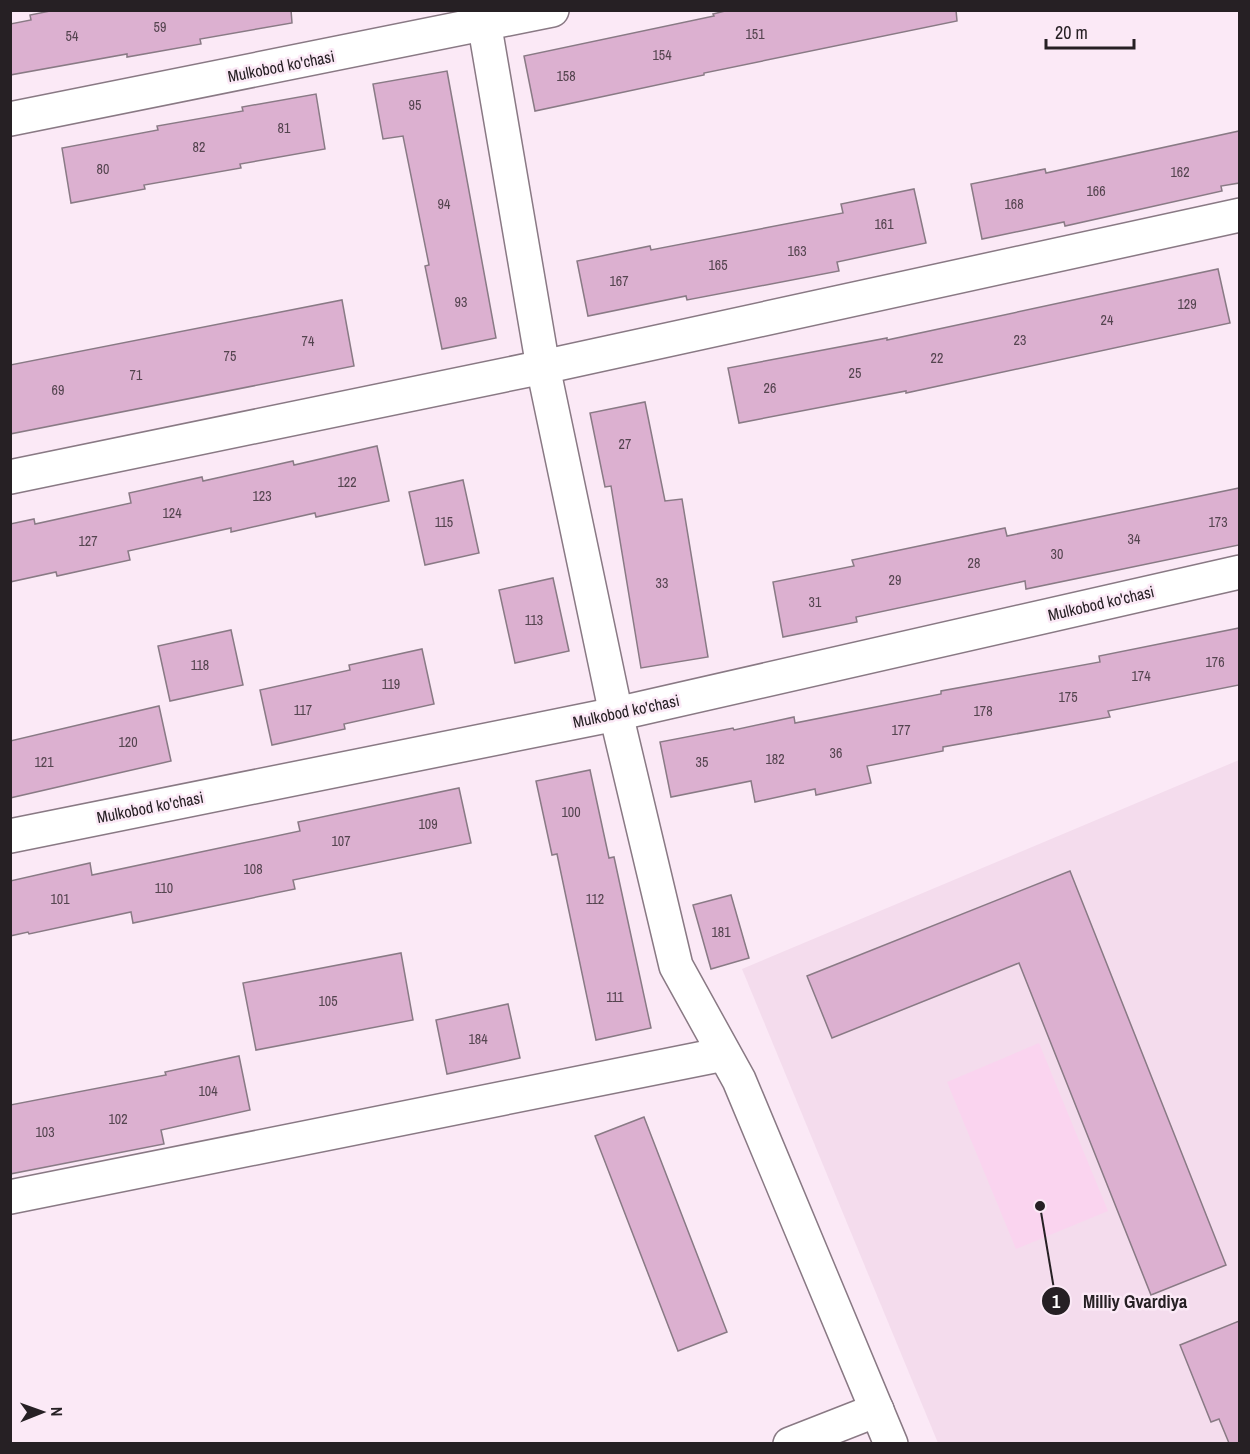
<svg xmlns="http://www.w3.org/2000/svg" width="1250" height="1454" font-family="'Archivo Narrow',sans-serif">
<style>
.built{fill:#f4dced}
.green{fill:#fad4ef}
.building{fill:#dcb0d0;stroke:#897a85;stroke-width:1.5}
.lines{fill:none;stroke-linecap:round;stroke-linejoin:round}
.minor-casing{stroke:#897984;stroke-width:36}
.minor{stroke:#fff;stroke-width:33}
.labels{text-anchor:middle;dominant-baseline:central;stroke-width:5;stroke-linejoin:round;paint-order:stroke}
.number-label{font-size:14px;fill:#54444f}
.street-label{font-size:16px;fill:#262024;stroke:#fbe9f6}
.leader{fill:none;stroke:#262024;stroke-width:2}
.callout-dot{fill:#262024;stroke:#fbe9f6;stroke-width:2}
.mark-label{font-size:18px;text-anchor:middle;font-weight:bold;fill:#fff}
.callout-label{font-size:18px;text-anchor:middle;font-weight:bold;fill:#262024;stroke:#fbe9f6;stroke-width:5;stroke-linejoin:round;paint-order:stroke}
</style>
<rect width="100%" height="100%" fill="#fbe9f6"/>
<!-- built -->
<path class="built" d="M1239,760v683h-301l-196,-474z"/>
<!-- green -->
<path class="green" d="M1039,1043l69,168 -92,38 -69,-167z"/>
<!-- building -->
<g class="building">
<path d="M55,10h236l1,13 -92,16 1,5 -74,13v-3l-117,21v-51l21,-4 -1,-5z"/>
<path d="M729,10h227l1,11 -253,52v2l-169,36 -11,-55 190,-40 -1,-2z"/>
<path d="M447,71l49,267 -54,11 -17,-83 4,-1 -26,-129 -20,3 -10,-55z"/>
<path d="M316,94l9,55 -85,15 1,4 -97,17 1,4 -74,14 -9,-55 96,-18 -1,-4 86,-15 -1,-4z"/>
<path d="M1239,131v52l-18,3 1,5 -157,35 -1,-4 -82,17 -11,-55 74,-15 1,4z"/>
<path d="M914,189l12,54 -89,19 2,9 -152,29 -1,-4 -98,20 -11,-55 73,-15 1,4 192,-37 -2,-9z"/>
<path d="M1218,269l12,54 -324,70v-2l-167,32 -11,-55 159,-30v2z"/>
<path d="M342,300l12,66 -344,68v-69z"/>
<path d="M645,402l20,99 17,-2 26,158 -67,11 -30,-182 -6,1 -15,-74z"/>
<path d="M377,446l12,55 -73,16 -1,-4 -84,19v-4l-103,23 2,9 -73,16 -1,-4 -46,10v-58l24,-5 1,5 96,-21 -2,-10 73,-16 1,4 90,-20 1,4z"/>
<path d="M463,480l16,73 -54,12 -16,-73z"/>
<path d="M1239,488v57l-213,44 -1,-8 -169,36 1,5 -74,15 -10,-55 81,-16 -2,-6 153,-32 2,8z"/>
<path d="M553,578l16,73 -54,12 -16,-73z"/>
<path d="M1239,628v57l-131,26 2,6 -167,30v4l-76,15 4,17 -55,12 -1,-6 -60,13 -4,-21 -80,16 -11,-55 73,-14 1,2 60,-13 1,6 146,-29v-3l159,-29 -1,-6z"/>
<path d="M231,630l12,55 -73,16 -12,-55z"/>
<path d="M422,649l12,55 -90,20 1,5 -73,16 -12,-55 90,-20 -1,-5z"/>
<path d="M159,706l12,55 -161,37v-57z"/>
<path d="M590,770l19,88 5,-1 37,171 -55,12 -39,-186 -5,1 -16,-74z"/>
<path d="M459,788l12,55 -178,37 2,9 -162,34 -2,-11 -102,22 -1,-2 -18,4v-55l80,-18 2,12 208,-44 -2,-9z"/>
<path d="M1070,871l156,394 -75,30 -132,-332 -187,75 -25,-62z"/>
<path d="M731,895l18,63 -38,11 -18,-64z"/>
<path d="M401,953l12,67 -157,30 -13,-67z"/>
<path d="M508,1004l12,54 -73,16 -11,-54z"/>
<path d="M239,1056l11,54 -89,20 3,14 -154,30v-69l156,-30 -1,-3z"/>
<path d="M644,1117l83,215 -49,19 -83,-215z"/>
<path d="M1239,1321v122h-10l-10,-24 -8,3 -31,-77z"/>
</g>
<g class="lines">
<!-- minor casing -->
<g class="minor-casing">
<g id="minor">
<path d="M482,10l61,357 73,347 60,252 63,114 152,364"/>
<path d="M10,119l542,-109"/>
<path d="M10,477l533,-110 697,-152"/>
<path d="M10,836l606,-122 624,-142"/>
<path d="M10,1197l714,-143"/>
<path d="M790,1444l87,-34"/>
</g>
</g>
<!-- minor -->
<use href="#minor" class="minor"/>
</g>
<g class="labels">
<!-- number labels -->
<g class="number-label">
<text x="160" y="27">59</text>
<text x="755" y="34">151</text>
<text x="72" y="36">54</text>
<text x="662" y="55">154</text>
<text x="566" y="76">158</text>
<text x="415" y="105">95</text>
<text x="284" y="128">81</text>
<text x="199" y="147">82</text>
<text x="103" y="169">80</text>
<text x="1180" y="172">162</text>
<text x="1096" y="191">166</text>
<text x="444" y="204">94</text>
<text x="1014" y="204">168</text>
<text x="884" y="224">161</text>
<text x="797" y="251">163</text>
<text x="718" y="265">165</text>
<text x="619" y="281">167</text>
<text x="461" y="302">93</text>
<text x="1187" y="304">129</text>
<text x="1107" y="320">24</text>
<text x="1020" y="340">23</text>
<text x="308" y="341">74</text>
<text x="230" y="356">75</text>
<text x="937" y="358">22</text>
<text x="855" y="373">25</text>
<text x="136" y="375">71</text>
<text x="770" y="388">26</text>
<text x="58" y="390">69</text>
<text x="625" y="444">27</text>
<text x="347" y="482">122</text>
<text x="262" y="496">123</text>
<text x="172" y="513">124</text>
<text x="444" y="522">115</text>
<text x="1218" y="522">173</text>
<text x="1134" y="539">34</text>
<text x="88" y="541">127</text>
<text x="1057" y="554">30</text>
<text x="974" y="563">28</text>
<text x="895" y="580">29</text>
<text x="662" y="583">33</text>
<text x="815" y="602">31</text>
<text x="534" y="620">113</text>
<text x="1215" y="662">176</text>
<text x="200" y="665">118</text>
<text x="1141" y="676">174</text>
<text x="391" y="684">119</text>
<text x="1068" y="697">175</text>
<text x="303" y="710">117</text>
<text x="983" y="711">178</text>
<text x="901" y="730">177</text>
<text x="128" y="742">120</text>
<text x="836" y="753">36</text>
<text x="775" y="759">182</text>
<text x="44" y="762">121</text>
<text x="702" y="762">35</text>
<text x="571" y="812">100</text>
<text x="428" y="824">109</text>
<text x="341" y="841">107</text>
<text x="253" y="869">108</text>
<text x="164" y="888">110</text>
<text x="60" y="899">101</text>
<text x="595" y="899">112</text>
<text x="721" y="932">181</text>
<text x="615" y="997">111</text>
<text x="328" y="1001">105</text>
<text x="478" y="1039">184</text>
<text x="208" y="1091">104</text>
<text x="118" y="1119">102</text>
<text x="45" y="1132">103</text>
</g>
<!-- street labels -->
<g class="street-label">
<text transform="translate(281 66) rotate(-11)">Mulkobod ko'chasi</text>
<text transform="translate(1101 603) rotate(-13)">Mulkobod ko'chasi</text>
<text transform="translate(626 711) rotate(-12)">Mulkobod ko'chasi</text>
<text transform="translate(150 807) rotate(-11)">Mulkobod ko'chasi</text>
</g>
</g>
<!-- callouts -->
<path class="leader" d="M1040 1206L1056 1301"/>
<g class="callout-dot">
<circle cx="1040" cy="1206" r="6"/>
<circle cx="1056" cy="1301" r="15"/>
</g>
<g class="mark-label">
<text x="1056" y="1308">1</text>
</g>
<g class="callout-label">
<text x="1135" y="1308">Milliy Gvardiya</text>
</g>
<!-- border -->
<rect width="1250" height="1454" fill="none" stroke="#262024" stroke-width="24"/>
<!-- north arrow -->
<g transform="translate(42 1412) rotate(89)" stroke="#fbe9f6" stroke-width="4.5" paint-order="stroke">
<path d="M0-4.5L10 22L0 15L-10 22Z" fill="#262024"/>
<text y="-9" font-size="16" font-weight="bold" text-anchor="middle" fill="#262024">N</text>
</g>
<!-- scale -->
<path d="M1046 39v9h88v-9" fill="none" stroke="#262024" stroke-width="3"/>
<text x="1055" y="39" font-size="18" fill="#262024" stroke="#fbe9f6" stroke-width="4.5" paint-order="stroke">20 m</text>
</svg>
